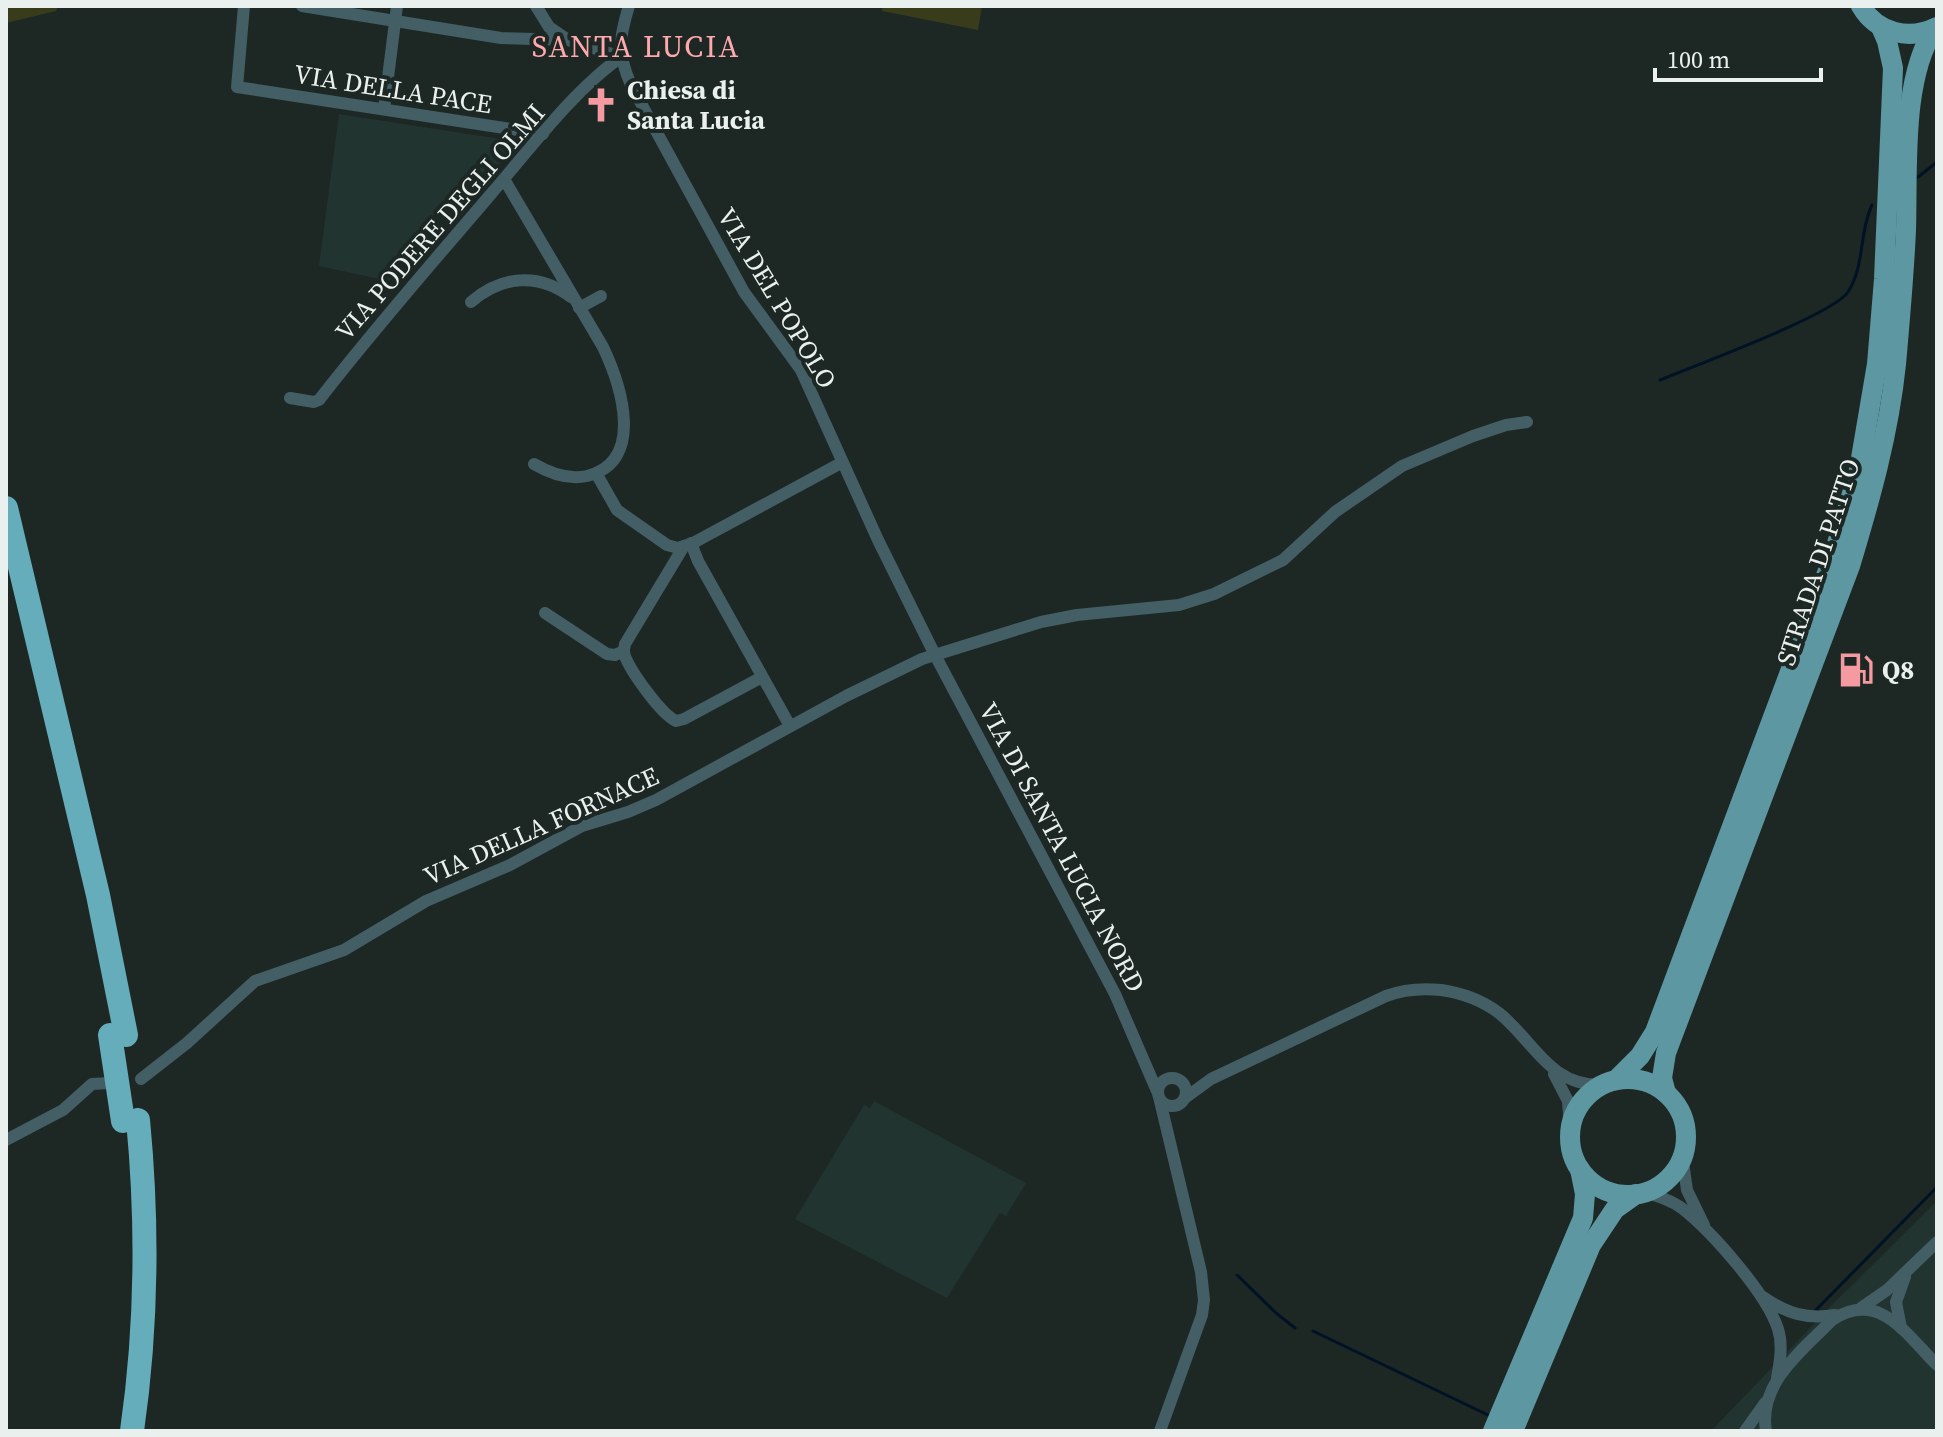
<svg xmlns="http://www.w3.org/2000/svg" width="1943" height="1437" font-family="'Source Serif 4',serif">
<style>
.built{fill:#213430}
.green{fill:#393c1b}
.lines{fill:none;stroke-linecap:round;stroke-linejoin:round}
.stream{stroke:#001223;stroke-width:3}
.street{stroke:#435e64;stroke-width:12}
.primary{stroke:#5d97a2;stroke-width:20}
.highway{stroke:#66adbb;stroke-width:24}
.highway-bridge{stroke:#66adbb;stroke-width:24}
.labels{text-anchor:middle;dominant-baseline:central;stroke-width:8;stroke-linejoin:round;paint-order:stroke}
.street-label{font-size:26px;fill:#e9f0ee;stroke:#1d2825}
.poi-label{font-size:26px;font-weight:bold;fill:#e9f0ee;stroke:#1d2825;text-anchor:start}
.quarter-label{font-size:30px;letter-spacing:2px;fill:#fea9ae;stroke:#1d2825}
</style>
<rect width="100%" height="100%" fill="#1d2825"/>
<!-- built -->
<g class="built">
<path d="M339,114l180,28 -51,58 -12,-9 -31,34 6,6 -42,50 -70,-15z"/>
<path d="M874,1101l152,82 -20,33 -6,-3 -53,85 -152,-79 69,-114 6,3z"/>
<path d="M1937,1201v230h-226l125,-130z"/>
</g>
<!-- green -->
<g class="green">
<path d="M6,6h52l-2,5 -50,12z"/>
<path d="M883,6h99l-4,24 -96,-19z"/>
</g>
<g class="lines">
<!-- stream -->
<g class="stream">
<path d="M1918,177l19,-15"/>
<path d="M1660,380c33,-14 173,-65 188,-88 17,-26 11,-60 24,-87"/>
<path d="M1237,1275l39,38 19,15"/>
<path d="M1814,1312l123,-125"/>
<path d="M1313,1331l177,85"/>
</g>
<!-- street -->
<g class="street">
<path d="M244,6l-7,81 306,47"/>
<path d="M302,6l199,32 67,2 53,17"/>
<path d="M536,6l13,21 19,13"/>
<path d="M629,6c-10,32 -12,47 2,79l113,207 57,78 77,170 57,115 180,339 42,97"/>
<path d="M384,109l13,-103"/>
<path d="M504,179l99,168c18,38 43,115 -16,129 -19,4 -36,-2 -53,-12"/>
<path d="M471,302c30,-26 67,-30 100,-5"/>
<path d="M579,308l22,-12"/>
<path d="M290,398l24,4 5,-2c55,-71 114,-138 172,-206 38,-44 83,-104 130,-137"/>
<path d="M596,473l21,37 50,35 11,3 15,-5 148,-80"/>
<path d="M691,543l7,18 92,165"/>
<path d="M684,546l-59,98c-1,6 -2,6 0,12 6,16 36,58 51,65l8,-2 78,-42"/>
<path d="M545,613l62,41 8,1 9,-4"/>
<path d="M1554,1074l14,27 2,31"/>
<circle cx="1172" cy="1092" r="14"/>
<path d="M141,1079l46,-36 68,-62 89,-31 82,-49 84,-36 72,-39 46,-14 28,-12 190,-104 76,-37 119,-37 36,-7 102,-10 35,-11 69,-34 52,-48 67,-46 71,-30 33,-11 21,-3"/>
<path d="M1185,1098l26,-19 175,-83c19,-7 36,-8 55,-6 21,3 42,11 58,23 36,29 50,73 103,72"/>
<path d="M6,1140l57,-30 29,-26 17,-1"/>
<path d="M1682,1155l5,35 17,35"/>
<path d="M1644,1192c13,4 27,8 39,17 29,23 84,85 95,120 5,16 2,32 -1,49"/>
<path d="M1763,1297c23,16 44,23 72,18"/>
<path d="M1861,1308l26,-18 50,-48"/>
<path d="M1901,1328l-5,-26 9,-25"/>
<path d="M1160,1431l42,-116 2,-15 -3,-28 -41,-171"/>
<path d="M1745,1431l20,-28"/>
<path d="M1766,1431c-8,-48 36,-80 66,-111 47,-31 74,14 105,45"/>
</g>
<!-- primary -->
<g class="primary">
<path d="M1861,6c16,27 48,35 76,21"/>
<circle cx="1628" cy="1137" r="58"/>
<path d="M1616,1080l24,-24 15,-24 178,-475 26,-87 18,-106 7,-85 9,-211 -6,-27 -6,-14"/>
<path d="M1666,1093l-4,-15 4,-25 184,-487c20,-66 39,-133 46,-202 4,-45 8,-89 10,-134 2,-60 -5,-152 29,-202"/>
<path d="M1493,1431l90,-213 2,-24 -5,-25"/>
<path d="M1513,1431l78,-186 24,-36 21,-15"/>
</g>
<!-- highway -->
<g class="highway">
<path d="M6,508l92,387 28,140"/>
<path d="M132,1431c15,-104 16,-207 6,-311"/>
</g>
<!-- highway-bridge -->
<path class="highway-bridge" d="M110,1035l13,86"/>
</g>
<!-- icons -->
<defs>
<g id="church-bare" transform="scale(2.76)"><path d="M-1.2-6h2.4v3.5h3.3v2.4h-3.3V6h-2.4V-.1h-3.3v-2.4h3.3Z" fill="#f49aa0" stroke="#1d2825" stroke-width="2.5" paint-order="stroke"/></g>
<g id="fuel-bare" transform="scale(2.76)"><path d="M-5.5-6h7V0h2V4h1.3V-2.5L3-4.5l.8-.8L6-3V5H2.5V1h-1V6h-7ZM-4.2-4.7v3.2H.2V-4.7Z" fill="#f49aa0" stroke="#1d2825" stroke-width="2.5" paint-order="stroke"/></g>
</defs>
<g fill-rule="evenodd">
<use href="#church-bare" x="601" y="105"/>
<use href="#fuel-bare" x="1856" y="670"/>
</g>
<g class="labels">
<!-- street labels -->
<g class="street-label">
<text transform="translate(393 89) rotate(9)">VIA DELLA PACE</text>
<text transform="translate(440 222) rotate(-49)">VIA PODERE DEGLI OLMI</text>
<text transform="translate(777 298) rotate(59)">VIA DEL POPOLO</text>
<text transform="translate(1818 562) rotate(-72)">STRADA DI PATTO</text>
<text transform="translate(541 826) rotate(-24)">VIA DELLA FORNACE</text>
<text transform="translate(1062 847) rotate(62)">VIA DI SANTA LUCIA NORD</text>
</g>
<!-- poi labels -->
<g class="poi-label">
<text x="627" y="90">Chiesa di<tspan x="627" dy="30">Santa Lucia</tspan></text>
<text x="1882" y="670">Q8</text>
</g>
<!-- quarter labels -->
<g class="quarter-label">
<text x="636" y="46">SANTA LUCIA</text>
</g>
</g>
<!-- border -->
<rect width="1943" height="1437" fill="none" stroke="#e9f0ee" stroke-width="16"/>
<!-- scale -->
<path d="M1655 68v12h166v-12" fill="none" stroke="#e9f0ee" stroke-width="4"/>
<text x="1667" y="68" font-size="24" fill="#e9f0ee" stroke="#1d2825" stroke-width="6" paint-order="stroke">100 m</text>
</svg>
